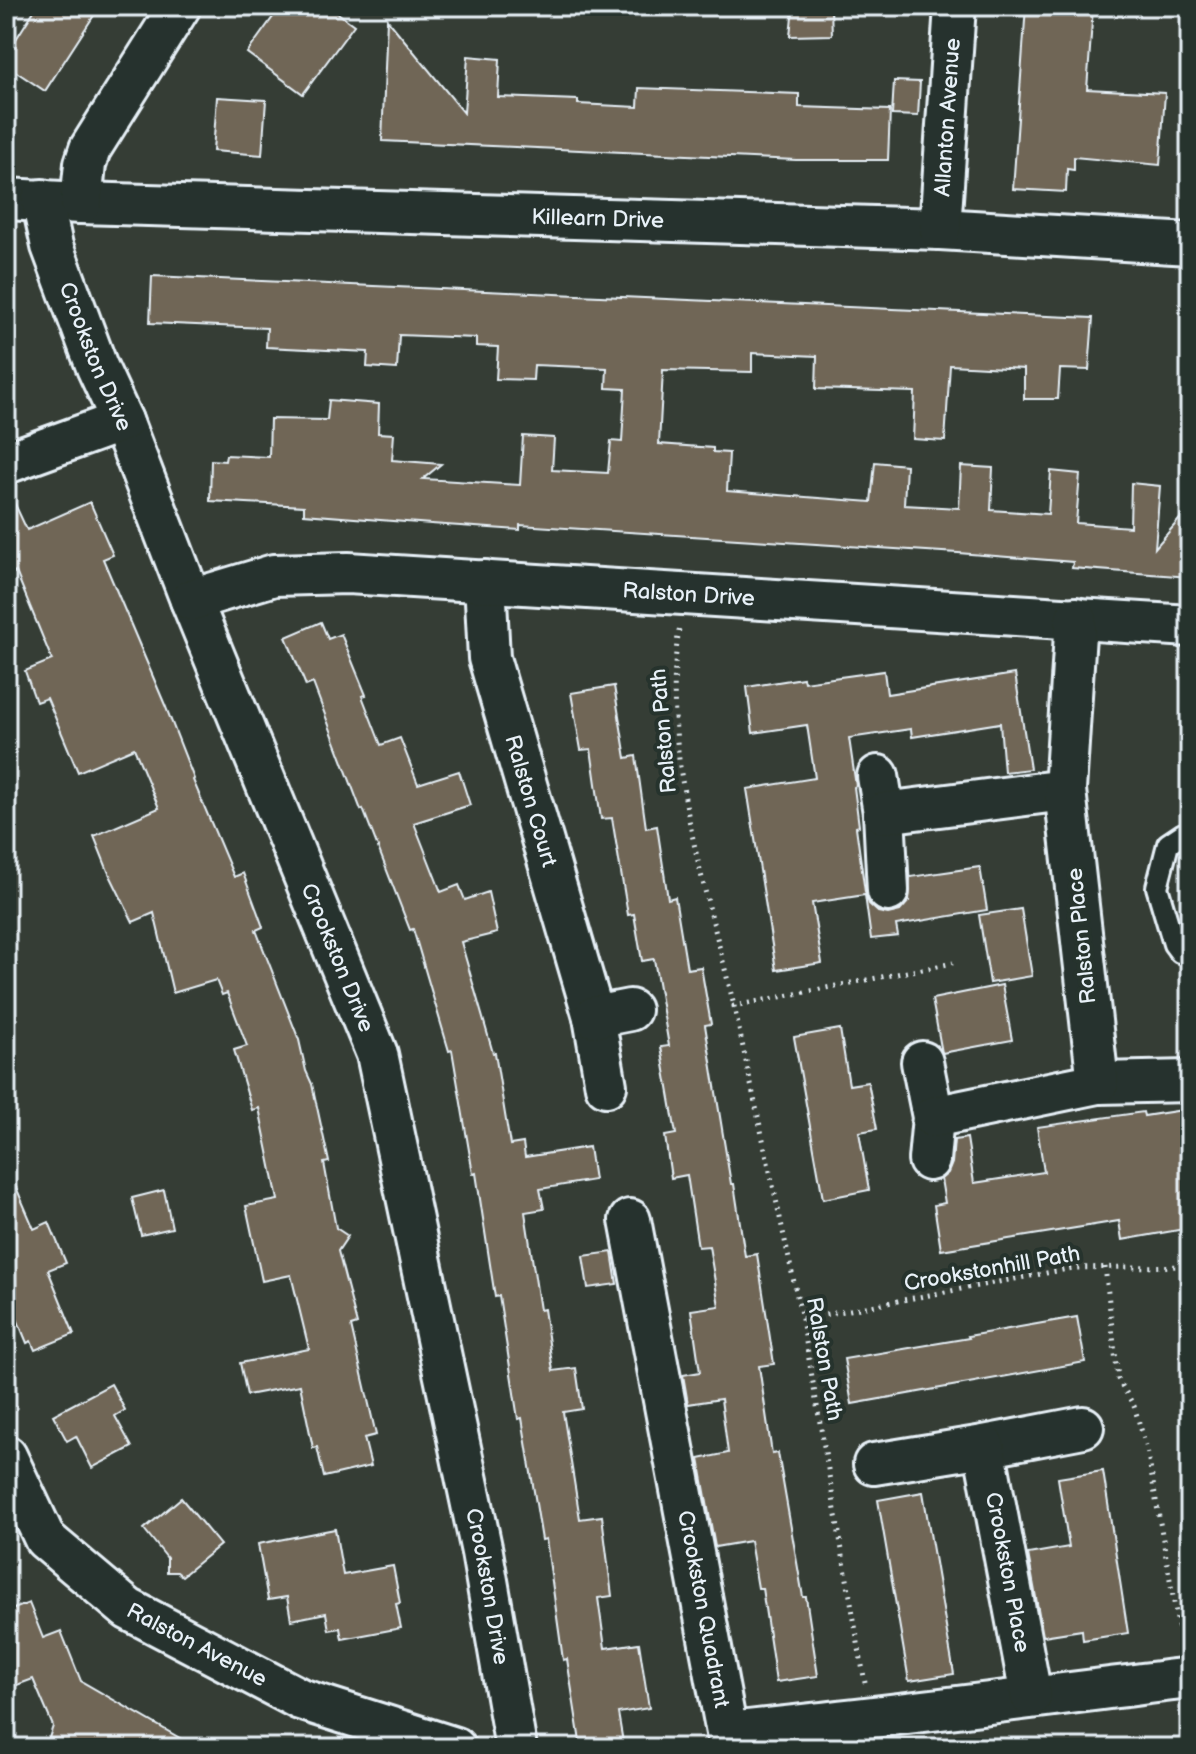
<svg xmlns="http://www.w3.org/2000/svg" width="1196" height="1754" font-family="'Balsamiq Sans',sans-serif">
<style>
.building{fill:#6f6657;stroke:#e8f1f8;stroke-width:2}
.lines{fill:none;stroke-linecap:round;stroke-linejoin:round}
.lane-casing{stroke:#e8f1f8;stroke-width:26}
.street-casing{stroke:#e8f1f8;stroke-width:46}
.path{stroke:#e8f1f8;stroke-width:5;stroke-dasharray:2 6;stroke-linecap:butt}
.lane{stroke:#26332d;stroke-width:20}
.street{stroke:#26332d;stroke-width:40}
.labels{text-anchor:middle;dominant-baseline:central;stroke-width:8;stroke-linejoin:round;paint-order:stroke}
.street-label{font-size:22px;fill:#e8f1f8;stroke:#26332d}
</style>
<rect width="100%" height="100%" fill="#353d35"/>
<filter id="ink" filterUnits="userSpaceOnUse"><feTurbulence type="fractalNoise" baseFrequency=".0125" numOctaves="2"/><feDisplacementMap in="SourceGraphic" scale="16" xChannelSelector="R" yChannelSelector="G"/><feConvolveMatrix kernelMatrix="1 2 1 2 8 2 1 2 1" color-interpolation-filters="sRGB"/></filter>
<g filter="url(#ink)">
<!-- building -->
<g class="building">
<path d="M37,6h63l-55,85 -39,-26v-10z"/>
<path d="M281,6h47l26,19 -51,69 -56,-41z"/>
<path d="M793,6l38,2 1,27 -42,1z"/>
<path d="M1026,6l67,2 -6,81 78,4 -5,72 -86,-8v13l-7,-1 -1,23 -53,-3z"/>
<path d="M387,19l77,94 4,-57 32,3 -2,38 80,3v4l60,3 1,-19 160,6v13l91,3 -2,50h-92l-414,-19z"/>
<path d="M894,81l26,1 -2,34 -26,-1z"/>
<path d="M217,97l49,3 -4,55 -49,-4z"/>
<path d="M152,276l941,42 -4,52 -29,-1 -2,30h-34v-30l-74,-4 -5,76 -32,-2 2,-47 -99,-3 1,-33 -65,-3v19l-89,-2 -4,74 54,4v4l16,1 -2,38 144,11 4,-40 31,3 -2,40 55,3 2,-42 32,2 -2,42 57,4 3,-43 29,3 -4,49 54,4 1,-44 29,3 -5,62 35,-41v70l-118,-9 1,-6 -115,-9 -438,-28v5l-89,-6 -127,-10v-8l-94,-5 1,-41 14,1 1,-6 43,2 1,-38 57,1 2,-20 50,4 -1,29 16,1 -2,26 49,4 -18,15 97,6 3,-49 31,2 -2,32 56,3 3,-32 11,1 3,-53 -19,-1 1,-20 -73,-3 -1,15 -37,-1 2,-32 -22,-1v-8l-77,-3 -2,34 -30,-2 1,-15 -102,-5 1,-19 -117,-5z"/>
<path d="M6,485l21,45 63,-28 23,53 -10,4 62,146 29,74 -1,1 41,97 9,-4 20,54 -7,3 43,110 7,31 6,13 17,78 -5,1 12,65 12,8 -10,15 19,73 -6,2 25,109 -12,3 7,28 -47,11 -7,-30 -4,1 -13,-63 -53,10 -7,-32 69,-14 -18,-74 -29,6 -16,-75 32,-6 -19,-92 -7,2 -18,-60 13,-4 -20,-53 -5,2 -6,-15 -43,13 -19,-80 -21,9 -25,-51 -14,-35 65,-28 -25,-60 -56,24 -31,-74 -11,4 -11,-31 27,-11 -36,-88 -10,4z"/>
<path d="M321,622l7,17 13,-5 25,61 -4,1 19,49 19,-7 18,46 41,-13 11,34 -56,18 27,69 18,-7 6,15 23,-8 9,41 -36,9 32,111h2l15,92 13,-2 2,14 64,-10 5,33 -54,9 4,20 -19,3 15,98 4,-1 9,62 23,-3 6,41 -19,3 17,107 22,-3 10,80 -14,2 7,50 34,-5 10,65 -31,5 6,35h-43l-14,-89 -4,1 -17,-121 -4,1 -20,-122 -4,1 -19,-123 -4,1 -19,-124 -3,1 -21,-124 -3,1 -36,-122 -3,1 -47,-121 -2,1 -48,-127 -7,3 -20,-49z"/>
<path d="M884,671l3,23 128,-20 15,95 -26,3 -4,-49 -88,14 -1,-8 -62,9 7,48 -2,1 5,39 -3,1 9,65 4,12 9,8 10,2 12,-3 9,-10 1,-24 70,-10 7,43 -91,15 2,11 -27,3 -6,-44 -53,8 10,60 -46,7 -29,-181 68,-11 -8,-53 -54,8 -6,-46 56,-9 1,4z"/>
<path d="M614,686l12,72 10,-2 10,72 11,-2 11,73 7,-2 12,72 14,-2 10,57 -6,1 26,159h3l11,72 12,-2 17,110 -15,2 13,88 6,-1 25,144h3l12,79 -42,6 -14,-94h-4l-8,-47 -35,6 -16,-88 29,-6 -7,-54 -33,5 -5,-29 17,-3 -9,-62 28,-4 -10,-60 -11,1 -11,-72 -16,3 -6,-42 11,-2 -15,-87 8,-1 -15,-87 -12,2 -8,-47 -6,1 -16,-97 -11,1 -10,-70 -10,1 -10,-57z"/>
<path d="M1021,909l11,67 -42,7 -11,-68z"/>
<path d="M1002,985l10,55 -70,13 -10,-54z"/>
<path d="M840,1029l9,56 19,-3 9,47 -18,3 10,58 -46,9 -29,-162z"/>
<path d="M1183,1110l7,42v76l-68,12 -3,-19 -178,29 -7,-45 11,-2 -4,-24 7,-6 4,-10 2,-23 13,-2 7,45 70,-11 -7,-45 106,-15 1,4z"/>
<path d="M6,1164l28,65 15,-7 17,41 -18,7 26,64 -39,16 -4,-9 -4,2 -21,-51z"/>
<path d="M164,1190l8,38 -31,7 -9,-37z"/>
<path d="M612,1252l5,32 -29,4 -5,-32z"/>
<path d="M1077,1317l8,45 -233,42 -8,-45 125,-21 -1,-2z"/>
<path d="M111,1384l14,26 -10,6 17,31 -40,21 -16,-32 -9,5 -14,-26z"/>
<path d="M1103,1471l25,162 -45,7 -1,-10 -39,6 -15,-82 41,-7 -11,-69z"/>
<path d="M923,1492l31,182 -45,7 -31,-181z"/>
<path d="M181,1498l39,47 -38,31 -5,-4h-10v-14l-23,-29z"/>
<path d="M335,1529l8,46 50,-9 7,37 -4,1 5,24 -59,11 -2,-11 -11,2 -3,-17 -35,7 -4,-23 -19,3 -10,-56z"/>
<path d="M29,1603l14,35 18,-7 20,50 116,67h-119l-29,-10 4,-12 -20,-47 -27,10v-77z"/>
</g>
<g class="lines">
<!-- lane casing -->
<g class="lane-casing">
<path id="lane" d="M1190,833l-7,1 -15,10 -11,43 17,57 6,8 10,-1"/>
</g>
<!-- street casing -->
<g class="street-casing">
<g id="street">
<path id="s1" d="M6,199l75,4 859,26 250,15"/>
<path id="s2" d="M42,200l10,46 45,121 25,54 69,179 186,454 105,498 34,196"/>
<path d="M81,203l4,-39 5,-15 90,-143"/>
<path id="s3" d="M940,229l15,-223"/>
<path d="M6,463l116,-42"/>
<path id="s4" d="M485,581l4,77 105,359 12,69"/>
<path id="s5" d="M191,600l83,-25 74,-2 842,53"/>
<path d="M878,776l6,37 4,78"/>
<path d="M884,813l181,-23"/>
<path d="M594,1017l36,-7"/>
<path d="M922,1062l11,55 -4,43"/>
<path d="M1098,1083l92,-2"/>
<path d="M933,1117l165,-34 -33,-293 11,-172"/>
<path id="s6" d="M630,1220l97,513c154,-15 309,-36 463,-55"/>
<path d="M984,1446l99,-19"/>
<path id="s7" d="M6,1456l39,83 83,70 172,90 155,49"/>
<path id="s8" d="M874,1464l110,-18 47,250"/>
</g>
</g>
<!-- path -->
<g class="path">
<path d="M679,630c-20,117 28,261 55,376"/>
<path d="M1105,1267l13,112 16,27 13,43 34,193"/>
<path d="M802,1319l271,-51 117,-2"/>
<path d="M865,1683l-63,-364 -68,-313 219,-43"/>
</g>
<!-- lane -->
<use href="#lane" class="lane"/>
<!-- street -->
<use href="#street" class="street"/>
</g>
</g>
<g class="labels">
<!-- street labels -->
<g class="street-label">
<text stroke="none"><textPath href="#s3" startOffset="112">Allanton Avenue</textPath></text>
<text stroke="none"><textPath href="#s1" startOffset="592">Killearn Drive</textPath></text>
<text stroke="none"><textPath href="#s2" startOffset="166">Crookston Drive</textPath></text>
<text stroke="none"><textPath href="#s5" startOffset="502">Ralston Drive</textPath></text>
<text transform="translate(664 731) rotate(-95)">Ralston Path</text>
<text stroke="none"><textPath href="#s4" startOffset="226">Ralston Court</textPath></text>
<text transform="translate(1082 936) rotate(-96)">Ralston Place</text>
<text stroke="none"><textPath href="#s2" startOffset="814">Crookston Drive</textPath></text>
<text transform="translate(992 1269) rotate(-10)">Crookstonhill Path</text>
<text transform="translate(824 1359) rotate(80)">Ralston Path</text>
<text stroke="none"><textPath href="#s8" startOffset="240">Crookston Place</textPath></text>
<text stroke="none"><textPath href="#s2" startOffset="1462">Crookston Drive</textPath></text>
<text stroke="none"><textPath href="#s6" startOffset="396">Crookston Quadrant</textPath></text>
<text stroke="none"><textPath href="#s7" startOffset="278">Ralston Avenue</textPath></text>
</g>
</g>
<!-- margin -->
<rect width="1196" height="1754" fill="none" stroke="#26332d" stroke-width="32"/>
<rect x="16" y="16" width="1164" height="1722" fill="none" stroke="#e8f1f8" stroke-width="3" filter="url(#ink)"/>
</svg>
